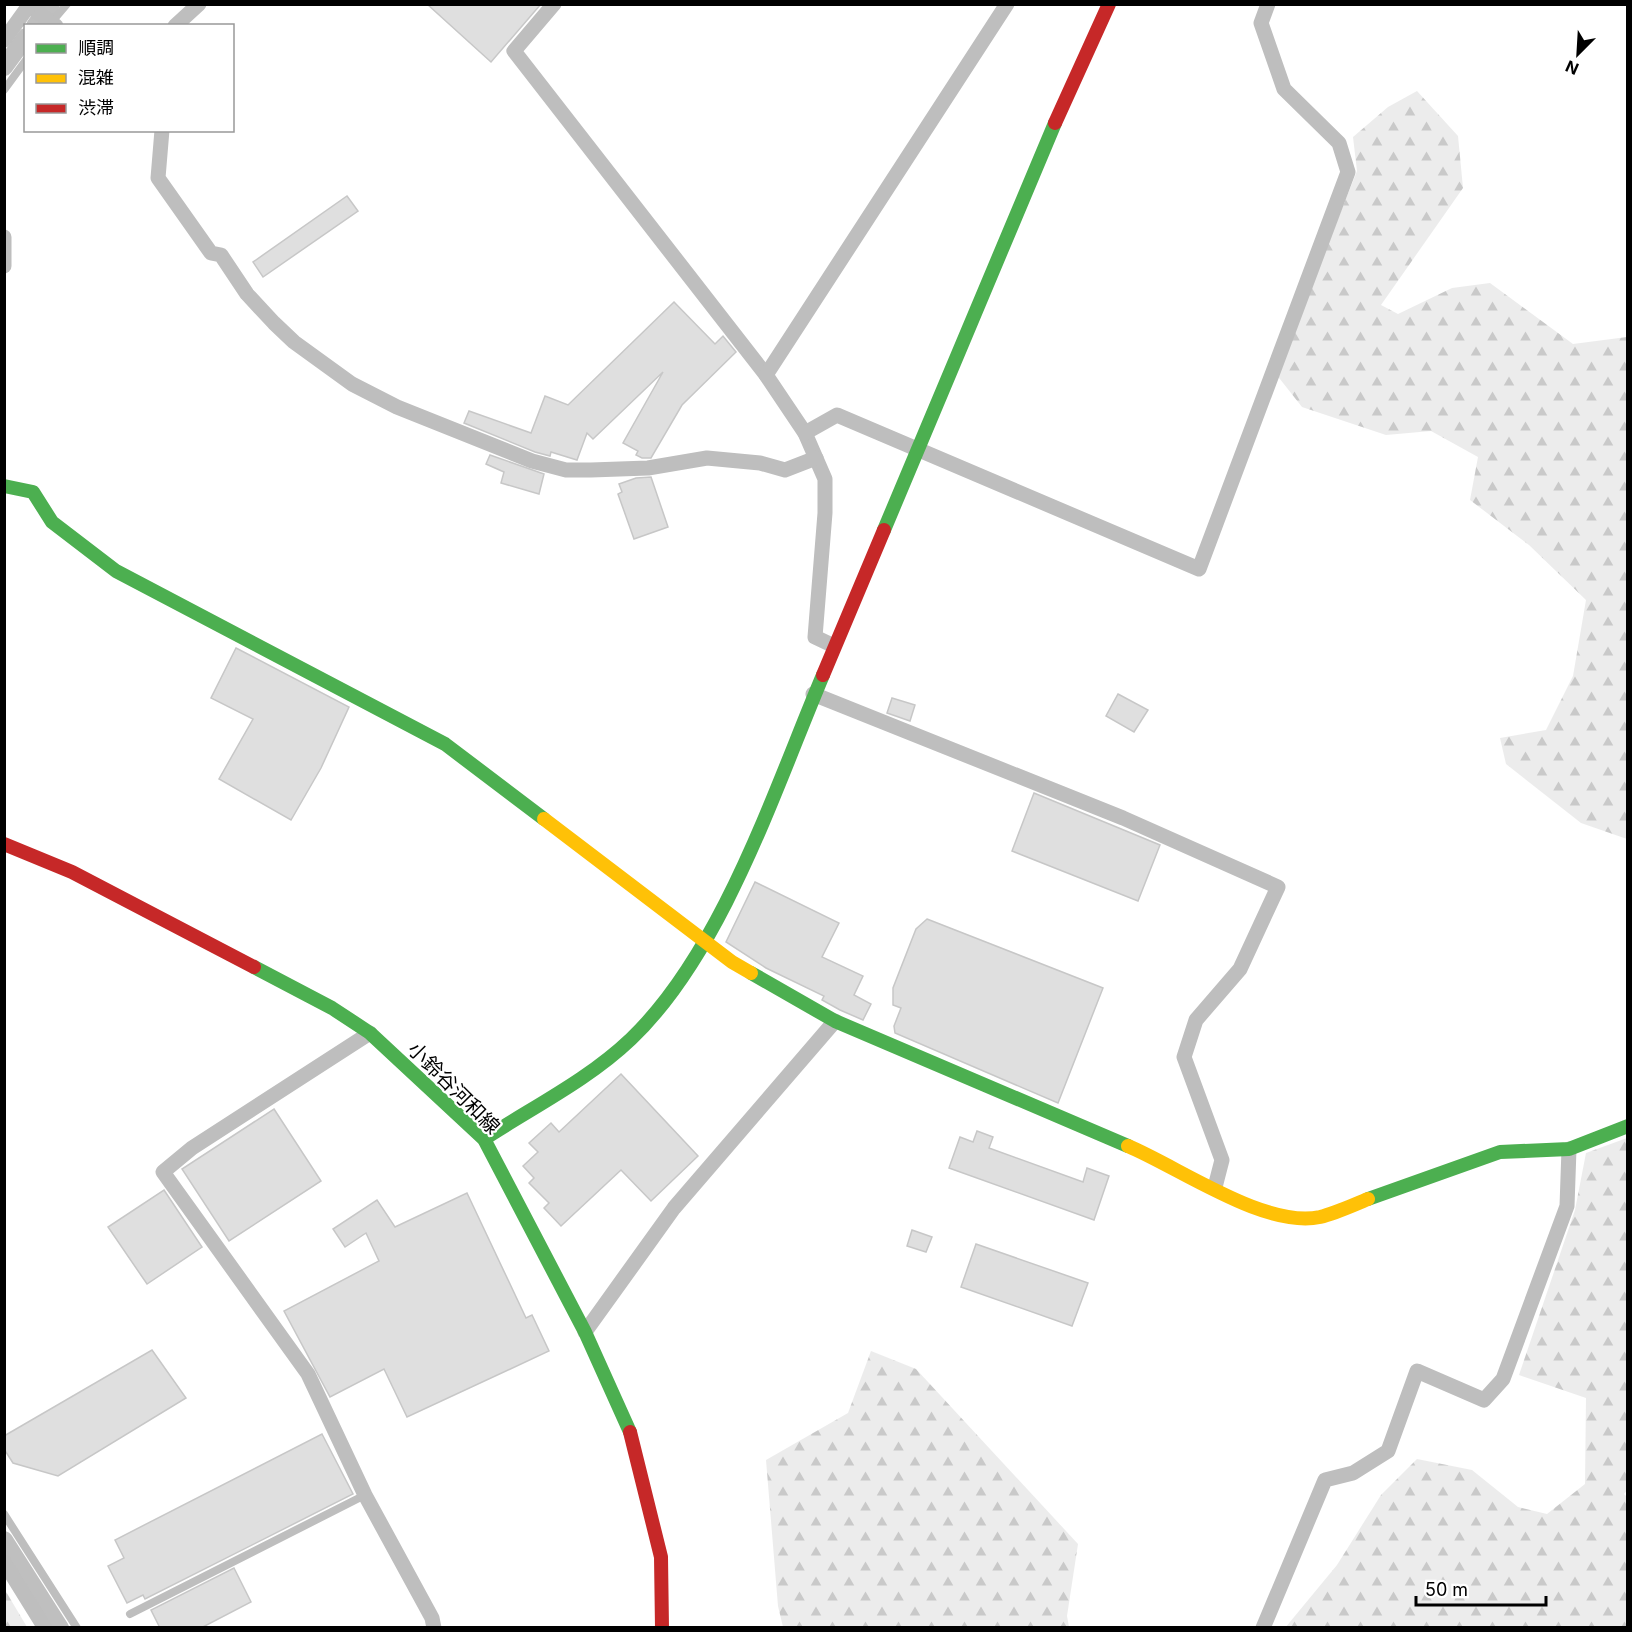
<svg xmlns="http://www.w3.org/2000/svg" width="1632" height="1632" font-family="Inter,'Noto Sans JP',sans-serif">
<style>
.forest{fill:url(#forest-firs)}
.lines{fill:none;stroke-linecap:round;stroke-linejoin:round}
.canal{stroke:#bfbfbf;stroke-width:18}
.building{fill:#dfdfdf;stroke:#c7c7c7;stroke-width:1.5}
.lane{stroke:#bebebe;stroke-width:8}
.street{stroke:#bebebe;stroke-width:15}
.fast{stroke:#4caf50;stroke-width:14}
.slow{stroke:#ffc107;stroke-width:14}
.jam{stroke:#c62828;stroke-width:14}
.labels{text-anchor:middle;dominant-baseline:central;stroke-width:4.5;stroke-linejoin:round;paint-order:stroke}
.street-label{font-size:20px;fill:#000;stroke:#fff}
</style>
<defs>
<pattern id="forest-firs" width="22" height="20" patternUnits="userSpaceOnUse" patternTransform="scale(1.5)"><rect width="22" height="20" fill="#ececec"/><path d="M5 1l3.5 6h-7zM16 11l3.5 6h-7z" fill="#c9c9c9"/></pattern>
</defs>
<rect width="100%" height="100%" fill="#fff"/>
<!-- forest -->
<g class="forest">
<path d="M1417,91l41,45 5,52 -82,117 17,9 54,-26 38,-5 83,61 54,-7v502l-46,-16 -75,-59 -6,-26 46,-8 27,-54 13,-76 -57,-55 -59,-45 8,-43 -47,-26 -45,4 -84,-28 -26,-33 81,-203 -4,-34 35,-30z"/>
<path d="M1627,1138l1,351 -4,5 4,4 -1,129 -342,1 52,-63 44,-70 36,-36 55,11 46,37 29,7 38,-30 1,-86 -67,-23 56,-165 11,-57z"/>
<path d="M871,1351l45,18 162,175 -11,72 2,11h-286l-5,-21 -12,-146 82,-47z"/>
<path d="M4,1590h1l22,37h-22z"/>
</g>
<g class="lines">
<!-- canal -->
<g class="canal">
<path d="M35,26l16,-22"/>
<path d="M4,67l22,-30"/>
<path d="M4,1540l56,88"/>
</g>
</g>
<!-- building -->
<g class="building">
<path d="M427,4h114l-50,58z"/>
<path d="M347,196l11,15 -95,66 -10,-15z"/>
<path d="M674,302l41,42 8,-8 13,16 -54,53 -31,53h-9l-6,-3 2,-4 -15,-8 40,-71 -70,67 -6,-6 -10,27 -26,-8 -1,4 -15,-4 -71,-29 5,-12 62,22 14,-37 23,9z"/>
<path d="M490,455l54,19 -5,20 -38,-11 3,-11 -18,-8z"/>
<path d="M651,477l17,50 -34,12 -16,-45 4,-2 -3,-8 17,-6z"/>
<path d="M236,648l113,59 -28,61 -30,52 -72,-41 34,-60 -42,-21z"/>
<path d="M1118,694l30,16 -14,22 -28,-16z"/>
<path d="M892,698l23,7 -5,16 -23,-8z"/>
<path d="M1034,793l126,52 -22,56 -126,-50z"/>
<path d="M755,882l84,41 -17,34 41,19 -9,19 17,9 -8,16 -23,-10 -18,-10 2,-4 -58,-28 -40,-26z"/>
<path d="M927,919l176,69 -45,115 -163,-70 -1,-7 7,-18 -8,-3v-17l23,-59z"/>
<path d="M621,1074l77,82 -47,45 -30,-31 -60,56 -17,-18 5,-5 -20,-20 5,-5 -11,-12 15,-14 -9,-9 22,-20 8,9z"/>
<path d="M274,1109l47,72 -92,60 -47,-72z"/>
<path d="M977,1131l16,6 -4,11 94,34 4,-14 22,8 -15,44 -145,-52 11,-31 13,5z"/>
<path d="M164,1190l38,57 -55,37 -39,-57z"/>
<path d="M467,1193l59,125 6,-3 17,36 -142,66 -23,-48 -54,28 -46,-86 95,-50 -13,-28 -21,14 -12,-18 44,-29 18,27z"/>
<path d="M912,1230l20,7 -6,15 -19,-6z"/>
<path d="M976,1244l112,39 -16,43 -111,-39z"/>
<path d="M152,1350l34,48 -128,78 -45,-13 -9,-14v-13z"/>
<path d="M322,1434l31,60 -208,105 -2,-4 -16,8 -19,-37 16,-8 -9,-18z"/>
<path d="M234,1568l17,34 -50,26h-41l-9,-18z"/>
</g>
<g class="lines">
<!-- lane -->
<g class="lane">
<path d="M50,24l17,-20"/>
<path d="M4,90l22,-30"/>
<path d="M4,1514l73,114"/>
<path d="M130,1614l235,-119"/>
</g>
<!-- street -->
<g class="street">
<path d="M554,4l-40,47 252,324 39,58 20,46v34l-10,124 19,9"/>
<path d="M29,6l27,20"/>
<path d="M175,26l24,-22"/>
<path d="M4,40l26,-36"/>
<path d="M162,130l-4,48 53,75 10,2 26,39 27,29 20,19 58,42 45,23 135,54 34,9h25l57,-2 59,-10 53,5 25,7 31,-12"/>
<path d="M4,237v29"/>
<path d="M766,375l241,-371"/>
<path d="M805,433l32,-18 362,154 149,-397 -9,-29 -55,-54 -23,-66 7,-19"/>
<path d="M813,694l310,124 155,69 -38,82 -44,51 -12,37 38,103 -7,27"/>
<path d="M370,1033l-178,115 -29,24 145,202 57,121 67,123 2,10"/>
<path d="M585,1332l89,-124 161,-187"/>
<path d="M4,1562l41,66"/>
<path d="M1263,1628l62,-148 28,-7 35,-22 29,-80 67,29 19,-21 64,-173 2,-57"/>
</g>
<!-- fast -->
<g class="fast">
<path d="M4,486l29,6 19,30 64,49 329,173 99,75"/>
<path d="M884,530l171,-407"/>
<path d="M254,967l78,41 38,25 114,106 101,193 45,100"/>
<path d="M751,973l84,48 293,125"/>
<path d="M484,1139c49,-32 104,-59 147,-100 91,-87 143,-248 192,-364"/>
<path d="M1368,1199l132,-47 69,-3 59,-23"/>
</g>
<!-- slow -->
<g class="slow">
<path d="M544,819l188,143 19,11"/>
<path d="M1128,1146c52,22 138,83 192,71 16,-4 33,-12 48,-18"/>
</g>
<!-- jam -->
<g class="jam">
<path d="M1055,123l54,-119"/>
<path d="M823,675l61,-145"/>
<path d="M4,844l68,28 182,95"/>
<path d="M630,1432l31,125 1,71"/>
</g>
</g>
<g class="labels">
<!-- street labels -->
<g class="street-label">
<text transform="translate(454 1088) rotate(45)">小鈴谷河和線</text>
</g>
</g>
<!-- border -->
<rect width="1632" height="1632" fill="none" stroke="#000000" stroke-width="12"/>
<!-- legend -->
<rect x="24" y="24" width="210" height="108" fill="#ffffff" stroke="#999999" stroke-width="1.5"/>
<rect x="36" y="44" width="30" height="9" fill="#4caf50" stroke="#999999" stroke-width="1.5"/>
<text x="78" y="54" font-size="18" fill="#000000">順調</text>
<rect x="36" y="74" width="30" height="9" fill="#ffc107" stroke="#999999" stroke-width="1.5"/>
<text x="78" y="84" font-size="18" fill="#000000">混雑</text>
<rect x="36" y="104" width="30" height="9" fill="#c62828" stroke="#999999" stroke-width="1.5"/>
<text x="78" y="114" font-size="18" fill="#000000">渋滞</text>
<!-- north arrow -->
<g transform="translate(1578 54) rotate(204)" stroke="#ffffff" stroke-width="4.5" paint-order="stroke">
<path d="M0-4.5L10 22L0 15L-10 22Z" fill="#000000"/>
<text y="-9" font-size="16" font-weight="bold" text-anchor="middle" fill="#000000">N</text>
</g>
<!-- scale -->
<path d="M1416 1596v9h130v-9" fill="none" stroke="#000000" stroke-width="3"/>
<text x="1425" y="1596" font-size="18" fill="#000000" stroke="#ffffff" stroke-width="4.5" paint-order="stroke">50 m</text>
</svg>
